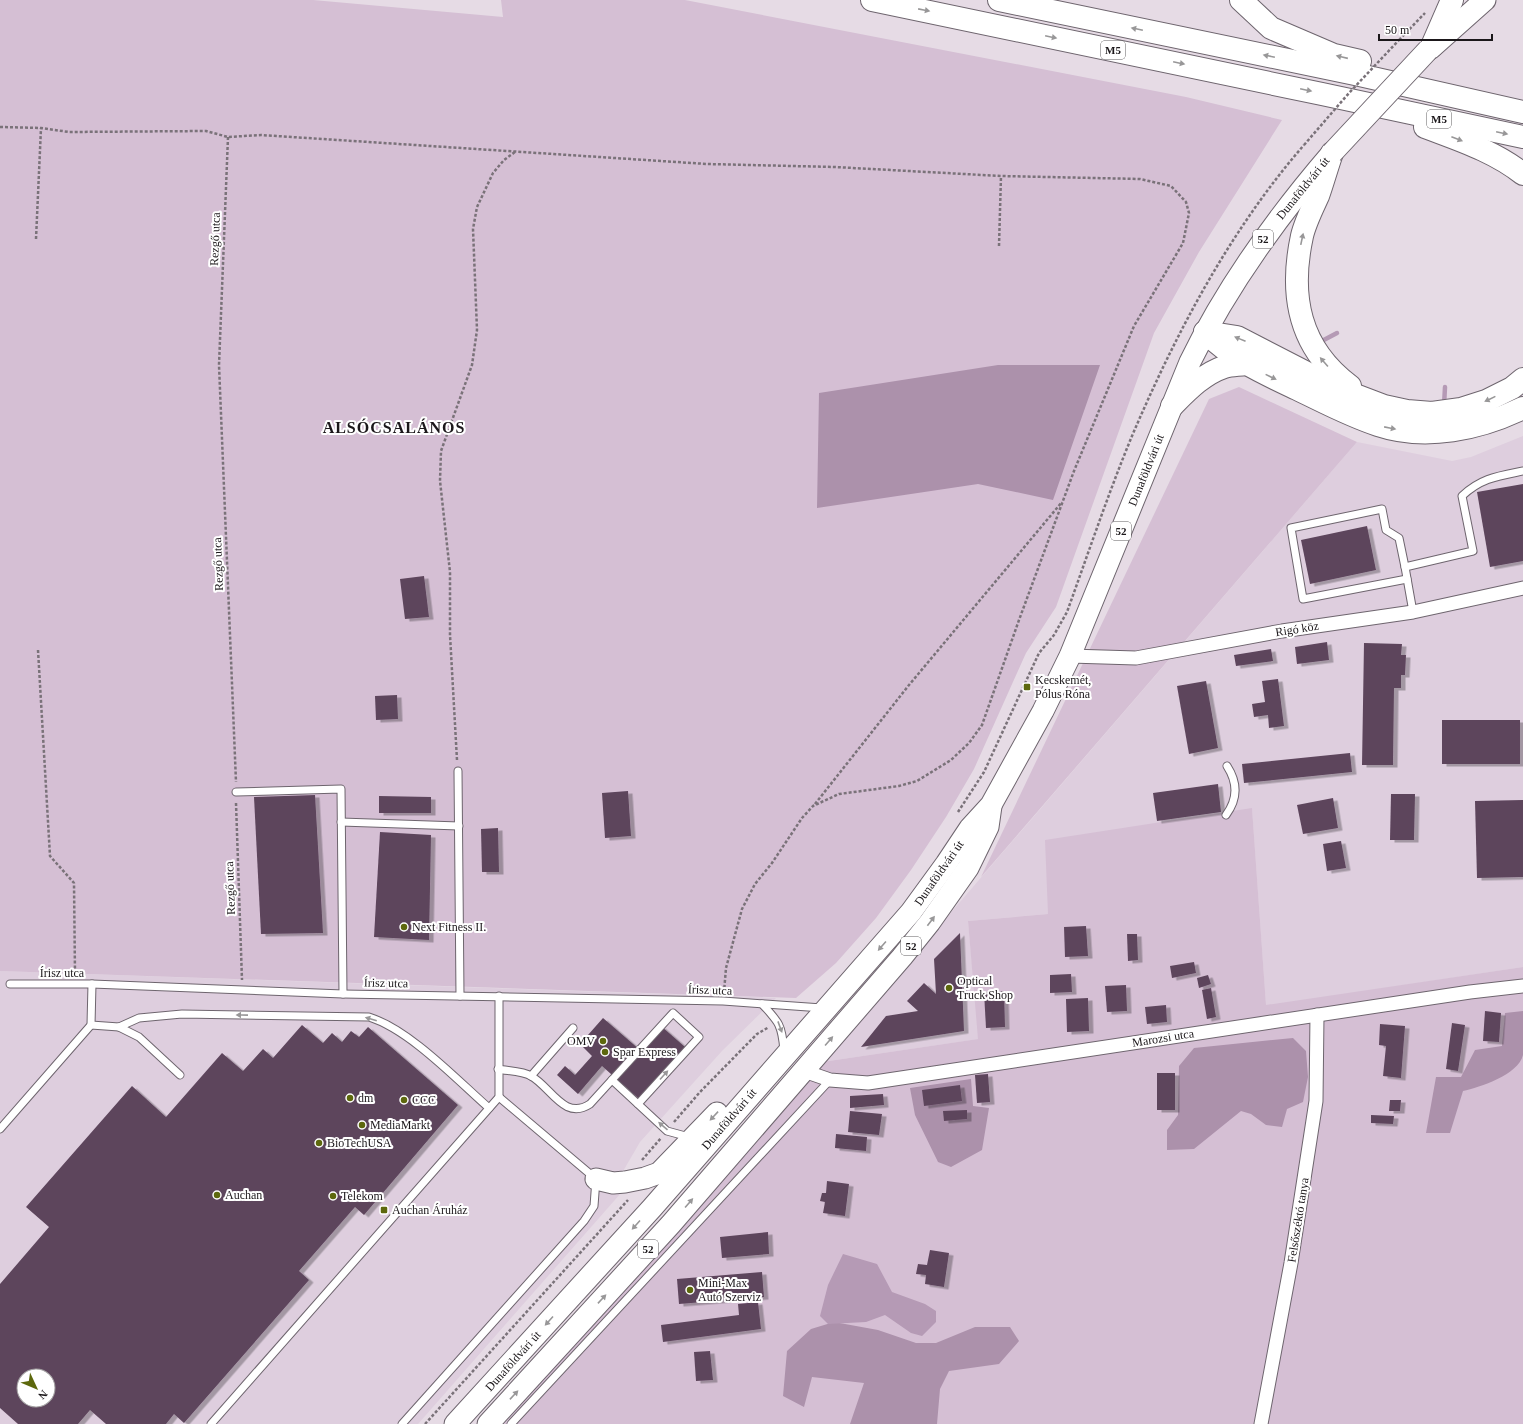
<svg xmlns="http://www.w3.org/2000/svg" width="1523" height="1424" font-family="'Times New Roman',serif">
<style>
.built{fill:#decede;fill-rule:evenodd}
.green{fill:#d5bfd4}
.forest{fill:#ac91ab}
.water{fill:#b59ab5}
.lines{fill:none;stroke-linecap:round;stroke-linejoin:round}
.stream{stroke:#b59ab5;stroke-width:4.5}
.building{fill:#5d455c;fill-rule:evenodd;filter:url(#shadow)}
.service-casing{stroke:#6e656e;stroke-width:9}
.minor-casing{stroke:#6e656e;stroke-width:15}
.primary-casing{stroke:#6e656e;stroke-width:23}
.motorway-casing{stroke:#6e656e;stroke-width:24}
.path{stroke:#7a7279;stroke-width:2.5;stroke-dasharray:3 2;stroke-linecap:butt}
.service{stroke:#fff;stroke-width:7}
.minor{stroke:#fff;stroke-width:13}
.primary{stroke:#fff;stroke-width:21}
.motorway{stroke:#fff;stroke-width:22}
.primary-bridge-casing{stroke:#6e656e;stroke-width:23;stroke-linecap:butt}
.path-bridge{stroke:#7a7279;stroke-width:2.5;stroke-dasharray:3 2;stroke-linecap:butt}
.primary-bridge{stroke:#fff;stroke-width:21}
.oneway{fill:#989798}
.poi-dot{fill:#5d680d;stroke:#fff;stroke-width:1.5}
.labels{text-anchor:middle;dominant-baseline:central;stroke-width:4;stroke-linejoin:round;paint-order:stroke}
.shield{fill:#fff;stroke:#5f5d5f;stroke-width:1}
.shield-label{font-size:11px;font-weight:bold;fill:#1b171a}
.street-label{font-size:12px;fill:#1b171a;stroke:#fff}
.poi-label{font-size:12px;fill:#1b171a;stroke:#fff;text-anchor:start}
.district-label{font-size:16px;font-weight:bold;letter-spacing:1px;fill:#1b171a;stroke:#fff}
</style>
<defs>
<filter id="shadow"><feDropShadow dx="4.5" dy="2.5" stdDeviation="0" flood-color="#0004"/></filter>
</defs>
<rect width="100%" height="100%" fill="#e6dbe5"/>
<!-- built -->
<g class="built">
<path d="M1523,436v531l-257,39 -14,-197 -204,105 -80,7 11,118 -157,23 535,-620 95,19 19,-4z"/>
<path d="M0,971l776,27 -54,53 -82,91 -18,31 -1,20 -203,231h-418zM24,1376h24v24h-24z"/>
</g>
<!-- green -->
<g class="green">
<path d="M0,0h313l190,17 -2,-17h184l501,97 96,23 -83,132 -45,81 -98,274 -30,46 -52,116 -28,48 -35,53 -35,48 -40,45 -40,35 -796,-27z"/>
<path d="M1239,387l118,55 -376,435 228,-478z"/>
<path d="M1252,808l14,197 257,-38v457h-1019l318,-362 156,-23 -10,-118 80,-7 -3,-74z"/>
</g>
<!-- forest -->
<g class="forest">
<path d="M998,365h102l-47,135 -75,-16 -161,24 2,-115z"/>
<path d="M1523,1011c0,13 0,33 0,44 -5,20 -43,32 -60,36l-13,42h-24l10,-56h25l14,-27 27,-4 3,-33z"/>
<path d="M1293,1038l13,13 2,26 -5,25 -16,7 -5,18 -16,-2 -15,-11 -10,-3 -47,38 -27,1v-20l11,-15 1,-49 15,-18z"/>
<path d="M971,1079l2,27 16,2 -7,42 -31,17 -13,-5 -23,-47 -5,-27z"/>
<path d="M834,1322l44,8 38,13h20l39,-16h35l9,14 -20,23 -50,7 -9,18 -3,35h-87l14,-41 -52,-6 -8,30 -21,-11 4,-45 24,-22z"/>
</g>
<!-- water -->
<path class="water" d="M843,1254l34,10 15,28 33,12 11,7v11l-14,14 -11,-3 -26,-18 -19,7 -38,2 -8,-8 8,-31z"/>
<g class="lines">
<!-- stream -->
<g class="stream">
<path d="M1320,342l17,-9"/>
<path d="M1444,406l1,-19"/>
</g>
</g>
<!-- building -->
<g class="building">
<path d="M1523,484v77l-33,6 -13,-75z"/>
<path d="M1367,526l9,44 -66,14 -9,-44z"/>
<path d="M424,576l5,41 -24,2 -5,-40z"/>
<path d="M1327,642l2,18 -32,4 -2,-17z"/>
<path d="M1364,643l38,1 -1,11h5l-1,20h-4v13h-7l-1,77h-31z"/>
<path d="M1271,649l2,12 -37,5 -2,-11z"/>
<path d="M1278,679l6,47 -15,2 -1,-13 -14,2 -2,-13 13,-2 -3,-21z"/>
<path d="M1206,681l12,67 -29,6 -12,-68z"/>
<path d="M397,695l1,24 -22,1 -1,-24z"/>
<rect x="1442" y="720" width="78" height="44"/>
<path d="M1350,753l2,19 -108,11 -2,-19z"/>
<path d="M1218,784l3,28 -64,9 -4,-28z"/>
<path d="M628,791l3,45 -26,2 -3,-45z"/>
<path d="M1391,794h24l-1,46h-24z"/>
<path d="M315,795l8,138 -62,1 -7,-137z"/>
<path d="M379,796l52,1v16h-52z"/>
<path d="M1333,798l5,30 -35,6 -6,-29z"/>
<path d="M1523,800v77l-46,1 -2,-77z"/>
<path d="M498,828l1,44h-17l-1,-43z"/>
<path d="M380,832l51,3 -2,105 -55,-3z"/>
<path d="M1341,841l5,27 -19,3 -4,-27z"/>
<path d="M1086,926l2,30 -23,1 -1,-30z"/>
<path d="M960,933l4,98 -103,16 25,-31 32,-5 -11,-10 17,-18 12,11 -2,-35z"/>
<path d="M1127,934h10l1,26 -10,1z"/>
<path d="M1194,962l2,11 -24,5 -2,-12z"/>
<path d="M1071,974l1,18 -22,1v-18z"/>
<path d="M1208,975l3,9 -12,4 -2,-10z"/>
<path d="M1126,985l1,26 -20,1 -2,-26z"/>
<path d="M1211,988l5,29 -9,2 -5,-29z"/>
<path d="M1004,991l1,36 -19,1 -2,-36z"/>
<path d="M1088,998l1,33 -22,1 -1,-33z"/>
<path d="M1166,1005l1,17 -20,2 -2,-17z"/>
<path d="M1485,1011l16,2 -2,29 -16,-1z"/>
<path d="M603,1018l37,32 21,-24 24,21 -46,52 -37,-33 -24,28 -21,-19 8,-9 10,9 17,-19 -12,-12z"/>
<path d="M1452,1023l13,2 -7,46 -12,-2z"/>
<path d="M1380,1024l25,2 -4,52 -18,-2 3,-30 -7,-1z"/>
<path d="M302,1025l21,18 9,-10 10,9 9,-11 8,6 9,-10 90,78 -94,110 -9,-8 -56,64 10,9 -125,143 -10,-9 -8,10h-60l-16,-14 -12,14h-60l-18,-16v-124l49,-57 -23,-20 106,-121 34,31 56,-64 21,18 20,-22 10,9zM24,1376h24v24h-24z"/>
<rect x="1157" y="1073" width="18" height="37"/>
<path d="M988,1074l2,28 -13,1 -2,-28z"/>
<path d="M960,1085l2,16 -38,5 -2,-16z"/>
<path d="M883,1094l1,11 -34,3v-12z"/>
<path d="M1390,1100h11l-1,11h-11z"/>
<path d="M967,1110v9l-23,2 -1,-10z"/>
<path d="M850,1111l32,3 -3,21 -31,-3z"/>
<path d="M1371,1115l23,1 -1,8 -22,-1z"/>
<path d="M836,1134l31,3 -1,14 -31,-3z"/>
<path d="M827,1181l22,3 -4,32 -22,-3 2,-11 -5,-1 2,-8h4z"/>
<path d="M768,1232l1,22 -47,4 -2,-21z"/>
<path d="M930,1250l19,3 -5,34 -19,-3 1,-9 -10,-1 2,-10 9,1z"/>
<path d="M762,1272l2,25 -85,7 -2,-25z"/>
<path d="M758,1302l3,27 -98,13 -2,-17 78,-10 -1,-11z"/>
<path d="M710,1351l3,29 -17,1 -2,-29z"/>
</g>
<g class="lines">
<!-- service casing -->
<g class="service-casing">
<g id="service">
<path d="M1405,567l-6,-29 -13,-8 -4,-21 -91,19 12,71 104,-20"/>
<path d="M1413,612l-8,-45 68,-16 -11,-55c19,-18 36,-20 61,-25"/>
<path d="M458,771l2,225"/>
<path d="M236,792l105,-3 2,205"/>
<path d="M1226,815c12,-16 12,-32 1,-49"/>
<path d="M341,822l118,4"/>
<path d="M10,984h82l251,10 380,7 99,7"/>
<path d="M762,1004c17,18 20,21 22,47"/>
<path d="M91,1025l28,2 20,-9 43,-4 187,3c41,13 87,62 120,91"/>
<path d="M119,1027l20,10 41,38"/>
<path d="M498,1069c9,2 25,2 33,7 20,11 33,45 59,28l83,-91 26,24 -61,67"/>
<path d="M531,1076l42,-48"/>
<path d="M612,1080l55,51 22,6"/>
<path d="M0,1129l91,-104 1,-41"/>
<path d="M211,1424l288,-327v-101"/>
<path d="M402,1424l182,-203 10,-15 2,-27 -97,-82"/>
<path d="M511,1424l319,-344"/>
</g>
</g>
<!-- minor casing -->
<g class="minor-casing">
<g id="minor">
<path d="M1070,656l66,2 146,-27 131,-19 110,-24"/>
<path d="M804,1071l26,9 38,3 602,-91 53,-6"/>
<path d="M1261,1424l30,-161 25,-162 1,-86"/>
</g>
</g>
<!-- primary casing -->
<g class="primary-casing">
<g id="primary">
<path d="M1430,49l55,-49"/>
<path d="M596,1179l17,4 12,-1 20,-4 14,-5 58,-60"/>
<path d="M455,1424l197,-216 259,-296 35,-48 24,-36 21,-23 52,-94 27,-55 120,-294c37,-76 87,-145 142,-209"/>
<path d="M488,1424l183,-200 231,-267 28,-35 38,-54 20,-41 3,-21"/>
</g>
</g>
<!-- motorway casing -->
<g class="motorway-casing">
<g id="motorway">
<path d="M872,0l450,94 201,43"/>
<path d="M999,0l356,74 168,38"/>
<path d="M1241,0l30,28 63,27 26,6"/>
<path d="M1432,46l20,-46"/>
<path d="M1425,127c34,13 69,24 98,47"/>
<path d="M1332,153c-5,14 -9,29 -14,43 -6,13 -13,27 -16,40 -13,60 -3,112 48,150"/>
<path d="M1205,332c29,28 56,40 92,57 27,13 53,27 81,36 48,16 102,4 145,-17"/>
<path d="M1205,332l32,5 97,50 50,19 23,5 25,2 29,-4 25,-8 26,-13 11,-9"/>
<path d="M1172,406c15,-15 31,-32 52,-39 6,-2 14,-2 21,-3"/>
</g>
</g>
<!-- path -->
<g class="path">
<path d="M1399,40l26,-27"/>
<path d="M0,127l41,1 28,4 137,-1 22,6 33,-2 446,29 128,3 166,9 139,3 31,7 15,16 3,11 -6,30 -49,83 -60,145 -55,149 -37,105 -13,18 -18,17 -34,21 -18,5 -60,8 -26,12 -11,12 -30,45 -17,21 -13,25 -16,59 -2,24"/>
<path d="M228,137l-9,228 17,417"/>
<path d="M36,239l5,-111"/>
<path d="M999,246l2,-70"/>
<path d="M38,650l12,206 24,27 1,91"/>
<path d="M457,760l-7,-125v-63l-10,-91 1,-30 31,-86 5,-35 -4,-101 4,-22 16,-34 11,-13 11,-8"/>
<path d="M236,803l6,177"/>
<path d="M815,804l94,-119 153,-183"/>
<path d="M958,812l26,-40 55,-119 15,-18 13,-23c21,-58 41,-118 65,-176 44,-103 98,-206 172,-291"/>
<path d="M674,1122l26,-30 57,-58 12,-7"/>
<path d="M642,1160l19,-22"/>
<path d="M425,1424l203,-224"/>
</g>
<!-- service -->
<use href="#service" class="service"/>
<!-- minor -->
<use href="#minor" class="minor"/>
<!-- primary -->
<use href="#primary" class="primary"/>
<!-- motorway -->
<use href="#motorway" class="motorway"/>
<!-- primary-bridge casing -->
<g class="primary-bridge-casing">
<path id="primary-bridge" d="M1332,153l96,-103"/>
</g>
<!-- path-bridge -->
<path class="path-bridge" d="M1304,145l45,-52 50,-53"/>
<!-- primary-bridge -->
<use href="#primary-bridge" class="primary-bridge"/>
</g>
<!-- one-way arrows -->
<defs><path id="oneway-solid" d="M-6-.8H1V-3.2L6.5 0L1 3.2V.8H-6Z"/></defs>
<g class="oneway">
<use href="#oneway-solid" transform="translate(924 10) rotate(11)"/>
<use href="#oneway-solid" transform="translate(1137 29) rotate(-168)"/>
<use href="#oneway-solid" transform="translate(1051 37) rotate(12)"/>
<use href="#oneway-solid" transform="translate(1269 56) rotate(-168)"/>
<use href="#oneway-solid" transform="translate(1342 57) rotate(-167)"/>
<use href="#oneway-solid" transform="translate(1179 63) rotate(12)"/>
<use href="#oneway-solid" transform="translate(1306 90) rotate(12)"/>
<use href="#oneway-solid" transform="translate(1502 133) rotate(12)"/>
<use href="#oneway-solid" transform="translate(1457 139) rotate(21)"/>
<use href="#oneway-solid" transform="translate(1302 239) rotate(-78)"/>
<use href="#oneway-solid" transform="translate(1240 339) rotate(-158)"/>
<use href="#oneway-solid" transform="translate(1324 362) rotate(-131)"/>
<use href="#oneway-solid" transform="translate(1271 377) rotate(26)"/>
<use href="#oneway-solid" transform="translate(1490 399) rotate(154)"/>
<use href="#oneway-solid" transform="translate(1390 428) rotate(11)"/>
<use href="#oneway-solid" transform="translate(931 921) rotate(-53)"/>
<use href="#oneway-solid" transform="translate(882 946) rotate(131)"/>
<use href="#oneway-solid" transform="translate(242 1015) rotate(-179)"/>
<use href="#oneway-solid" transform="translate(371 1019) rotate(-164)"/>
<use href="#oneway-solid" transform="translate(780 1027) rotate(70)"/>
<use href="#oneway-solid" transform="translate(829 1041) rotate(-49)"/>
<use href="#oneway-solid" transform="translate(664 1075) rotate(-48)"/>
<use href="#oneway-solid" transform="translate(714 1116) rotate(133)"/>
<use href="#oneway-solid" transform="translate(663 1126) rotate(-139)"/>
<use href="#oneway-solid" transform="translate(689 1203) rotate(-49)"/>
<use href="#oneway-solid" transform="translate(636 1225) rotate(132)"/>
<use href="#oneway-solid" transform="translate(602 1299) rotate(-47)"/>
<use href="#oneway-solid" transform="translate(549 1321) rotate(132)"/>
<use href="#oneway-solid" transform="translate(514 1395) rotate(-47)"/>
</g>
<!-- markers -->
<g class="poi-dot">
<rect x="1023" y="683" width="8" height="8" rx="2"/>
<circle cx="404" cy="927" r="4"/>
<circle cx="949" cy="988" r="4"/>
<circle cx="603" cy="1041" r="4"/>
<circle cx="605" cy="1052" r="4"/>
<circle cx="350" cy="1098" r="4"/>
<circle cx="404" cy="1100" r="4"/>
<circle cx="362" cy="1125" r="4"/>
<circle cx="319" cy="1143" r="4"/>
<circle cx="217" cy="1195" r="4"/>
<circle cx="333" cy="1196" r="4"/>
<rect x="380" y="1206" width="8" height="8" rx="2"/>
<circle cx="690" cy="1290" r="4"/>
</g>
<g class="labels">
<!-- shield labels -->
<g class="shield">
<rect x="1101" y="41" width="24" height="18" rx="3"/>
<rect x="1427" y="110" width="24" height="18" rx="3"/>
<rect x="1253" y="230" width="20" height="18" rx="3"/>
<rect x="1111" y="522" width="20" height="18" rx="3"/>
<rect x="901" y="937" width="20" height="18" rx="3"/>
<rect x="638" y="1240" width="20" height="18" rx="3"/>
</g>
<g class="shield-label">
<text x="1113" y="50">M5</text>
<text x="1439" y="119">M5</text>
<text x="1263" y="239">52</text>
<text x="1121" y="531">52</text>
<text x="911" y="946">52</text>
<text x="648" y="1249">52</text>
</g>
<!-- street labels -->
<g class="street-label">
<text transform="translate(1303 188) rotate(-51)">Dunaföldvári út</text>
<text transform="translate(215 239) rotate(-88)">Rezgő utca</text>
<text transform="translate(1146 470) rotate(-68)">Dunaföldvári út</text>
<text transform="translate(218 564) rotate(-92)">Rezgő utca</text>
<text transform="translate(1297 629) rotate(-9)">Rigó köz</text>
<text transform="translate(939 873) rotate(-55)">Dunaföldvári út</text>
<text transform="translate(230 888) rotate(-92)">Rezgő utca</text>
<text x="62" y="973">Írisz utca</text>
<text transform="translate(386 983) rotate(1)">Írisz utca</text>
<text transform="translate(710 990) rotate(2)">Írisz utca</text>
<text transform="translate(1163 1038) rotate(-9)">Marozsi utca</text>
<text transform="translate(729 1119) rotate(-49)">Dunaföldvári út</text>
<text transform="translate(1298 1220) rotate(-81)">Felsőszéktó tanya</text>
<text transform="translate(513 1361) rotate(-48)">Dunaföldvári út</text>
</g>
<!-- poi labels -->
<g class="poi-label">
<text x="1035" y="680">Kecskemét,<tspan x="1035" dy="14">Pólus Róna</tspan></text>
<text x="412" y="927">Next Fitness II.</text>
<text x="957" y="981">Optical<tspan x="957" dy="14">Truck Shop</tspan></text>
<text x="595" y="1041" text-anchor="end">OMV</text>
<text x="613" y="1052">Spar Express</text>
<text x="358" y="1098">dm</text>
<text x="412" y="1100">CCC</text>
<text x="370" y="1125">MediaMarkt</text>
<text x="327" y="1143">BioTechUSA</text>
<text x="225" y="1195">Auchan</text>
<text x="341" y="1196">Telekom</text>
<text x="392" y="1210">Auchan Áruház</text>
<text x="698" y="1283">Mini-Max<tspan x="698" dy="14">Autó Szerviz</tspan></text>
</g>
<!-- district labels -->
<g class="district-label">
<text x="394" y="427">ALSÓCSALÁNOS</text>
</g>
</g>
<!-- north arrow -->
<g transform="translate(36 1388) rotate(134)"><circle r="19" fill="#ffffff" stroke="#a4a2a3"/>
<path d="M0-3L7 15L0 10L-7 15Z" fill="#5d680d"/>
<text y="-6" font-size="11" font-weight="bold" text-anchor="middle" fill="#1b171a">N</text>
</g>
<!-- scale -->
<path d="M1379 34v6h113v-6" fill="none" stroke="#1b171a" stroke-width="2"/>
<text x="1385" y="34" font-size="12" fill="#1b171a" stroke="#ffffff" stroke-width="3" paint-order="stroke">50 m</text>
</svg>
